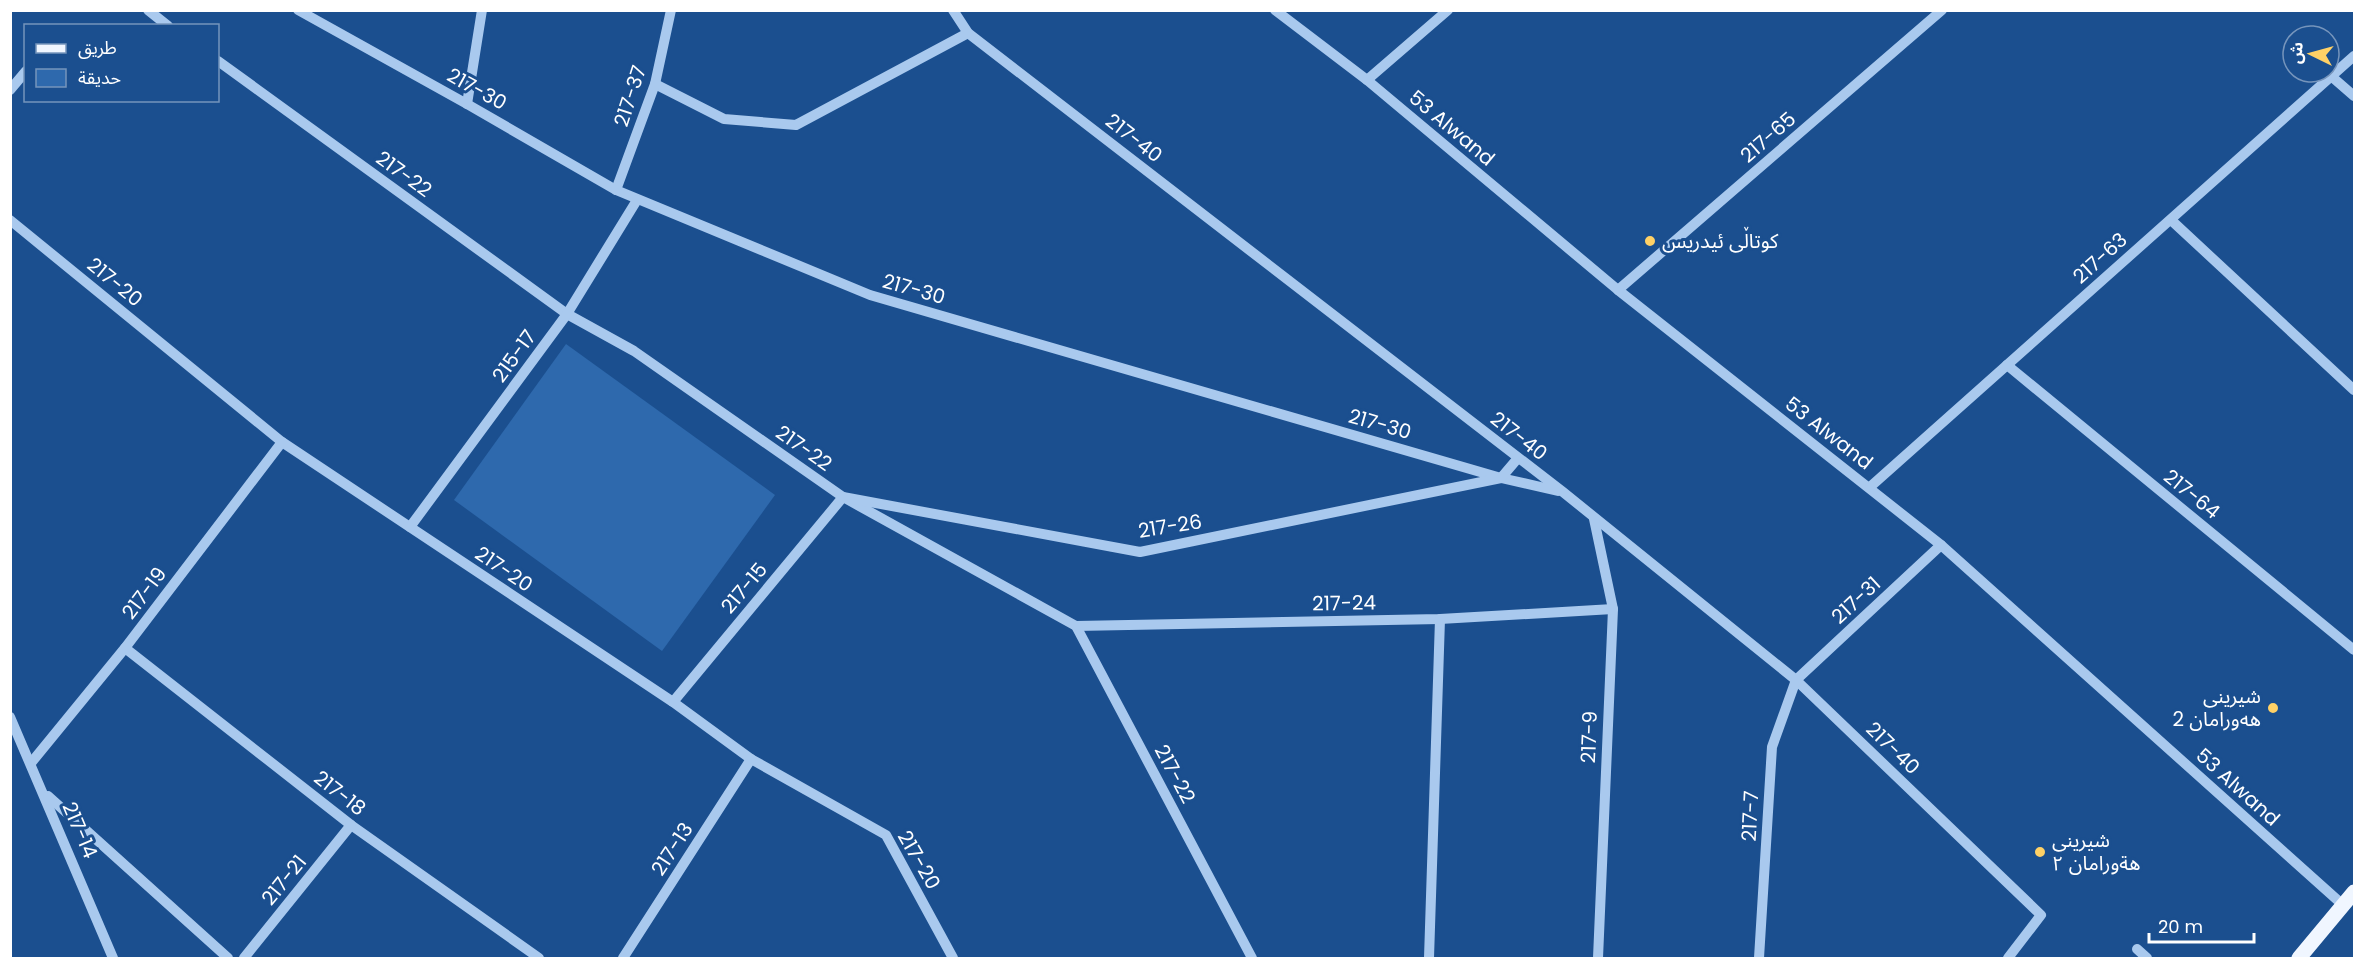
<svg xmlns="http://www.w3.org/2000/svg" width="2365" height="969" font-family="Poppins,'Noto Sans Arabic',sans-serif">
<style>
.green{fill:#2e69ad}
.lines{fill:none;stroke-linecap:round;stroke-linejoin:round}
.minor{stroke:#a9c9ee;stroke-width:10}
.major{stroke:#f0f6ff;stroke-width:15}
.poi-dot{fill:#ffd166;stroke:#1b4f8f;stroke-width:2}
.labels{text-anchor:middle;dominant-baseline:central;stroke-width:6;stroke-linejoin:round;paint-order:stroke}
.street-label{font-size:20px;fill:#fff;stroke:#1b4f8f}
.poi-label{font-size:20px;fill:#fff;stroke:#1b4f8f;text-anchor:start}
</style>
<rect width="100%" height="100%" fill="#1b4f8f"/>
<!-- green -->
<path class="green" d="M566,344l209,151 -113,156 -208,-151z"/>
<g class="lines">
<!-- minor -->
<g class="minor">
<path d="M148,10l20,16"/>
<path d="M298,10l169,94 149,86 254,105 631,183 57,13"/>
<path d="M953,10l15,23 595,459 233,188 245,235 -33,43"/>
<path d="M1275,10l92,70 251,210 323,255 402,360"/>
<path d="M218,61l349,253 67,37 209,146 233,129 176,332"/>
<path d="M2331,76l23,20"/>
<path d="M1367,80l81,-70"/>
<path d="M655,84l69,35 72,6 172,-92"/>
<path d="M10,90l16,-19"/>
<path d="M467,104l15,-94"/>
<path d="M616,190l39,-106 16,-74"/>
<path d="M10,220l272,222 391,260 78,57 135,76 67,123"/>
<path d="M2171,220l183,170"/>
<path d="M1618,290l324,-280"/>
<path d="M2007,365l347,285"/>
<path d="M1870,487l484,-431"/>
<path d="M1594,519l19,90 -15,349"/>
<path d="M410,527l157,-213 70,-114"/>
<path d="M1076,626l364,-7 173,-10"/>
<path d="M125,648l226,177 188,133"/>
<path d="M673,702l170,-205 297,55 361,-74 17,-20"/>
<path d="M10,717l103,241"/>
<path d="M31,763l94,-115 157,-206"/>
<path d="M48,796l180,162"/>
<path d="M2137,949l10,9"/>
<path d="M244,958l107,-133"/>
<path d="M623,958l128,-199"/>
<path d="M1429,958l11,-339"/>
<path d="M1759,958l13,-211 24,-67 145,-135"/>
</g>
<!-- major -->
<path class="major" d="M2299,958l55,-66"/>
</g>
<!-- markers -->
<g class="poi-dot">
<circle cx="1650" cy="241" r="6"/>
<circle cx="2273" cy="708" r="6"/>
<circle cx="2040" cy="852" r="6"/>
</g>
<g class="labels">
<!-- street labels -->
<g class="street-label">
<text transform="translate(477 89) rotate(29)">217-30</text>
<text transform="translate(630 96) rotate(-72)">217-37</text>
<text transform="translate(1452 128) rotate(40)">53 Alwand</text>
<text transform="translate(1768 137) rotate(-41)">217-65</text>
<text transform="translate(1134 138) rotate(38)">217-40</text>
<text transform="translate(404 174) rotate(36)">217-22</text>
<text transform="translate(2100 258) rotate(-42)">217-63</text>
<text transform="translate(115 282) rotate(39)">217-20</text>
<text transform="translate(914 289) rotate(16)">217-30</text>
<text transform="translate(514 356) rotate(-54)">215-17</text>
<text transform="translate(1380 424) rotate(16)">217-30</text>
<text transform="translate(1829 433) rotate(38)">53 Alwand</text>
<text transform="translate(1519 436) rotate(38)">217-40</text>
<text transform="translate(804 448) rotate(35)">217-22</text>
<text transform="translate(2192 494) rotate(39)">217-64</text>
<text transform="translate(1170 526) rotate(-9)">217-26</text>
<text transform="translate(504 569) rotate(34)">217-20</text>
<text transform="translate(744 588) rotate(-50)">217-15</text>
<text transform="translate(144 593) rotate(-53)">217-19</text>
<text transform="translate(1856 600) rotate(-43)">217-31</text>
<text transform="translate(1344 603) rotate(-1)">217-24</text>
<text transform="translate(1589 737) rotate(-88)">217-9</text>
<text transform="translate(1893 748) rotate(44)">217-40</text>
<text transform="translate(1175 774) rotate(62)">217-22</text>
<text transform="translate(2238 787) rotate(42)">53 Alwand</text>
<text transform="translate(340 793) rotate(38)">217-18</text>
<text transform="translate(1750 816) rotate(-87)">217-7</text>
<text transform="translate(80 830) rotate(67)">217-14</text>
<text transform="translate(672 849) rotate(-57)">217-13</text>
<text transform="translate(919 860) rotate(60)">217-20</text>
<text transform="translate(284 880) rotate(-51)">217-21</text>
</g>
<!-- poi labels -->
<g class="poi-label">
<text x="1662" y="241">کوتاڵی ئیدریس</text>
<text x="2261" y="696" text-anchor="end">شیرینی<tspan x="2261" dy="23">هەورامان 2</tspan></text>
<text x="2052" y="840">شیرینی<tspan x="2052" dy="23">هةورامان ٢</tspan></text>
</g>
</g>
<!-- border -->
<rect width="2365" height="969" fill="none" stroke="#ffffff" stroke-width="24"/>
<!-- legend -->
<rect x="24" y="24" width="195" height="78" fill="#1b4f8f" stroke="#7695bc" stroke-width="1.5"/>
<rect x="36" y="44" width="30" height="9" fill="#f0f6ff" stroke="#7695bc" stroke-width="1.5"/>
<text x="78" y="54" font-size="18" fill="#ffffff">طريق</text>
<rect x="36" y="69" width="30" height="18" fill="#2e69ad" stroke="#7695bc" stroke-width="1.5"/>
<text x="78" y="84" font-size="18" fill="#ffffff">حديقة</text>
<!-- north arrow -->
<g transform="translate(2311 54) rotate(275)"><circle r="28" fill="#1b4f8f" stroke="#7695bc" stroke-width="1.5"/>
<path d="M0-4.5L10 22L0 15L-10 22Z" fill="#ffd166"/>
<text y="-9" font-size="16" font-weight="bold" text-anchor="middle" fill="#ffffff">ش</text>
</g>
<!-- scale -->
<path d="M2149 933v9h105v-9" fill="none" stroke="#ffffff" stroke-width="3"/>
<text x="2158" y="933" font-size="18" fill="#ffffff" stroke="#1b4f8f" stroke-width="4.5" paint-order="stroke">20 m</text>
</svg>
